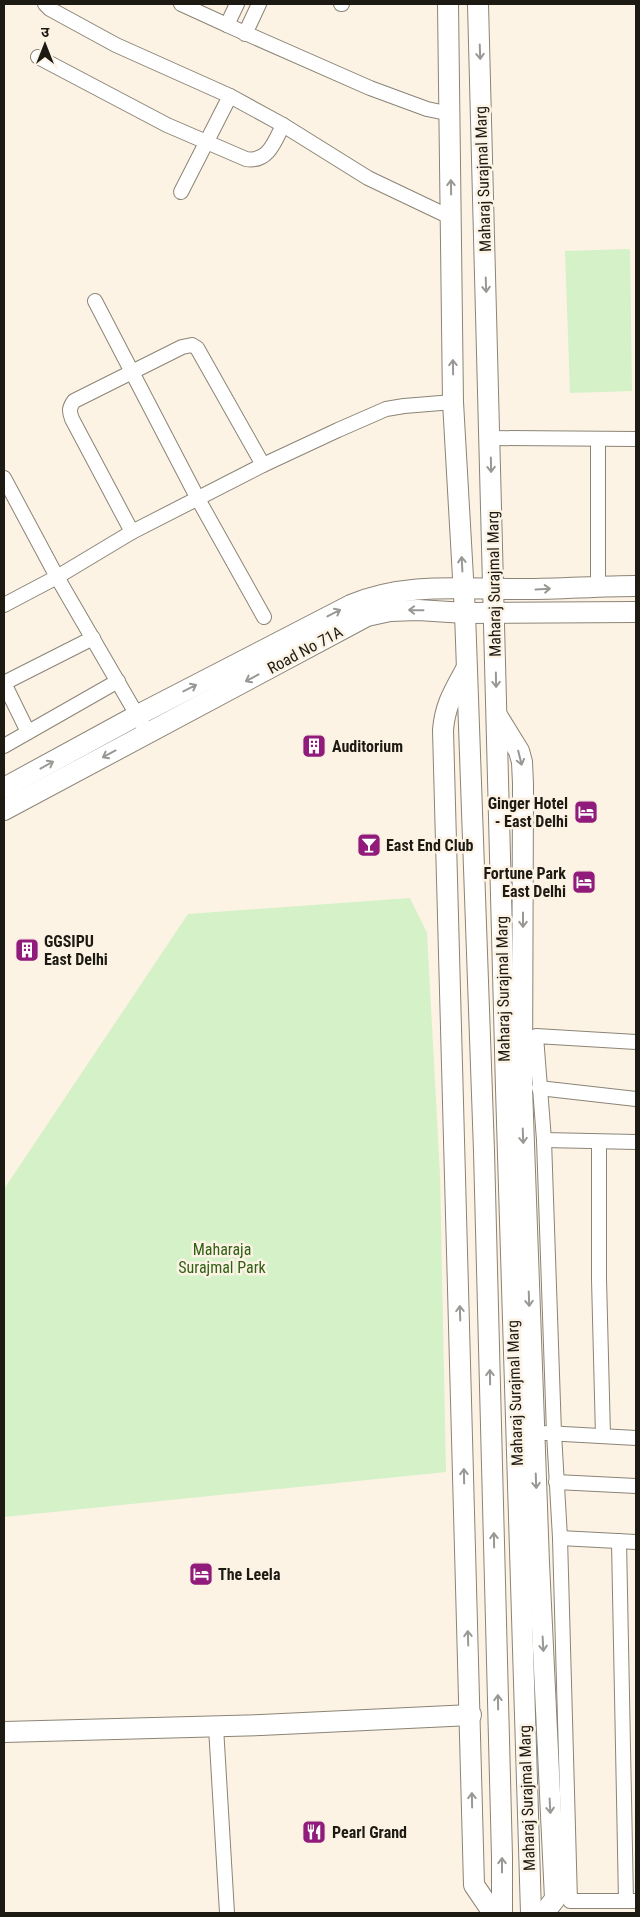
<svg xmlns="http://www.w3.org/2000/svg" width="640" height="1917" font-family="'Roboto Condensed','Noto Sans Devanagari',sans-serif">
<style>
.green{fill:#d4f1c8}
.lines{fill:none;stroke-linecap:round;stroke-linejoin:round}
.street-casing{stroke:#8b8476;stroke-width:16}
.secondary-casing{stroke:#8b8476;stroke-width:22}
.street{stroke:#fff;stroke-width:14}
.secondary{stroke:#fff;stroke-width:20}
.oneway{stroke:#999895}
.labels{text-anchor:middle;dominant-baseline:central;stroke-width:5;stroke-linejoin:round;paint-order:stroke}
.street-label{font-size:16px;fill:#1d1a14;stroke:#fcf3e4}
.poi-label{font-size:16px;font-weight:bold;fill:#1d1a14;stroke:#fcf3e4;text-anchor:start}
.park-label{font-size:16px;fill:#306014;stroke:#fcf3e4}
</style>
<rect width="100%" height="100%" fill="#fcf3e4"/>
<!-- green -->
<g class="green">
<path d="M630,249l2,142 -62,2 -5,-142z"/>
<path d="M410,898l17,35 13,242 6,297 -442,45v-328l184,-275z"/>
</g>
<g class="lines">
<!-- street casing -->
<g class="street-casing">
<g id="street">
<path d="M45,4l5,5 66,36 114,51 53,29 85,53 84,40"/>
<path d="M181,4l46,21"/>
<path d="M237,4l-10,21 143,63 57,21 24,5"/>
<path d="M341,4h1"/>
<path d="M245,34l14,-30"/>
<path d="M38,57l129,68 79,34c22,4 29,-18 37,-34"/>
<path d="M181,192l49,-96"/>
<path d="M95,301l103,198 66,118"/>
<path d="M490,438l146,1"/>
<path d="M598,439v147"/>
<path d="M4,478l53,99 91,157"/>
<path d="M132,532l-60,-113c-3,-8 -3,-11 2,-18l108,-54 10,-2 5,3 66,117"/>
<path d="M4,605l53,-28 75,-45 131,-67 75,-35 48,-21 18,-3 49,-4"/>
<path d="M4,683l89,-45"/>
<path d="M4,683l24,49"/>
<path d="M4,746l114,-65"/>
<path d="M636,1042l-100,-6 8,104 10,293 6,105 10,363h66"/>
<path d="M539,1088l97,11"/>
<path d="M544,1140l92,2"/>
<path d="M599,1142v137l4,157"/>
<path d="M546,1433l90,5"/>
<path d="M556,1482l80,4"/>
<path d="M560,1538l76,4"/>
<path d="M619,1541l7,360"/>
<path d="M216,1727l11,186"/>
</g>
</g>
<!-- secondary casing -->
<g class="secondary-casing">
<g id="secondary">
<path d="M448,4l5,398 12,211 19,538 18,706v56"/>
<path d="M478,4l28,1085 25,824"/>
<path d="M466,669c-12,22 -21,36 -23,61l31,1155 19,28"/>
<path d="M498,717l21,34 3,11 1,22 -1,304 17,475 16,336 -11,14"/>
<path d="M4,788l134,-73 213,-110c57,-24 115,-15 174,-16 37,0 74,-3 111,-3"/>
<path d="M4,810l363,-194 23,-5 28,-1 47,3 171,-1"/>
<path d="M4,1732l257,-7 210,-10"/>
</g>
</g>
<!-- street -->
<use href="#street" class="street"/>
<!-- secondary -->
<use href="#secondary" class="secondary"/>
</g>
<!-- one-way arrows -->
<defs><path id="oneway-shaft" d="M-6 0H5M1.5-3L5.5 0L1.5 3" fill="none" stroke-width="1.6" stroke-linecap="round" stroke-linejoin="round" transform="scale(1.25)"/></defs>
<g class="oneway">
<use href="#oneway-shaft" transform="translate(480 52) rotate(88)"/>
<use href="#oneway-shaft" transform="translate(451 187) rotate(-91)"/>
<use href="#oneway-shaft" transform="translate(486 285) rotate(88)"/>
<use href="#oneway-shaft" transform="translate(453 367) rotate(-91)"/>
<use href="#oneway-shaft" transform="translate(491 465) rotate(89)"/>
<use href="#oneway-shaft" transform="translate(462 564) rotate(-93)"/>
<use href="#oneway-shaft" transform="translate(543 589) rotate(-3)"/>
<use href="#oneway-shaft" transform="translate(416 610) rotate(-179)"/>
<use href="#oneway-shaft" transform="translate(334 613) rotate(-27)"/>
<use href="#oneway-shaft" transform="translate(252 678) rotate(152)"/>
<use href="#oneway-shaft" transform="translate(496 680) rotate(89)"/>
<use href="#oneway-shaft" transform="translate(190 688) rotate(-27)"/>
<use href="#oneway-shaft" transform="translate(109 754) rotate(152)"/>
<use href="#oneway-shaft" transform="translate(520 758) rotate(76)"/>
<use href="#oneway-shaft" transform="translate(47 765) rotate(-29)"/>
<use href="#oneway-shaft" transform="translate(523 920) rotate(90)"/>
<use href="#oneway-shaft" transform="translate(523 1136) rotate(88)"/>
<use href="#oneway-shaft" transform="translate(529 1299) rotate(88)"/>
<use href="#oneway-shaft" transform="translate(460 1313) rotate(-92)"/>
<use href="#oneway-shaft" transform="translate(490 1377) rotate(-91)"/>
<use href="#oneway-shaft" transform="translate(464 1476) rotate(-91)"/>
<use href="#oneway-shaft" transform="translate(536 1481) rotate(88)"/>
<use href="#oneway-shaft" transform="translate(494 1540) rotate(-91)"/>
<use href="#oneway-shaft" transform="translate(468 1638) rotate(-92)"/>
<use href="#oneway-shaft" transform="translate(543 1644) rotate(87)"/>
<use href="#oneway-shaft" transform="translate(498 1702) rotate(-91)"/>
<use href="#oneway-shaft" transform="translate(472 1800) rotate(-91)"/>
<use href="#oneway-shaft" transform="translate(550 1806) rotate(87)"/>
<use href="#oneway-shaft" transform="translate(502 1865) rotate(-90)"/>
</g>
<!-- icons -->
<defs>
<g id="building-square" transform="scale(1.25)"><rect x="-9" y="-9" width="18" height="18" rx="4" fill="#901b7a" stroke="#fcf3e4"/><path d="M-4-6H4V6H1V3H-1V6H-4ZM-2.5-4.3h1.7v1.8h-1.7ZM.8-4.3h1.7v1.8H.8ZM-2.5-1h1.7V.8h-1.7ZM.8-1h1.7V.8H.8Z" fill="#fff"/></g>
<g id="hotel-square" transform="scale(1.25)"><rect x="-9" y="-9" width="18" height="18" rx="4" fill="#901b7a" stroke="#fcf3e4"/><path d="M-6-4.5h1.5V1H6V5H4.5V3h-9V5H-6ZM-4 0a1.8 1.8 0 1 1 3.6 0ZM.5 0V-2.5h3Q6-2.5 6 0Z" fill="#fff"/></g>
<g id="bar-square" transform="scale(1.25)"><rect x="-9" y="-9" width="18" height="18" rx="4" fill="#901b7a" stroke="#fcf3e4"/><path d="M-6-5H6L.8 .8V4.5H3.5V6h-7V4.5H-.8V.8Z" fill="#fff"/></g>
<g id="restaurant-square" transform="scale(1.25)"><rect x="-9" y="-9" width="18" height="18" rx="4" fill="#901b7a" stroke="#fcf3e4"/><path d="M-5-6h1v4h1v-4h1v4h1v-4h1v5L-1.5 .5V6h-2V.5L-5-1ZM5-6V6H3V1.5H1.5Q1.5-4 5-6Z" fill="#fff"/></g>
</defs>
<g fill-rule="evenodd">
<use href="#building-square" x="314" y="746"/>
<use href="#hotel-square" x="586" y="812"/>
<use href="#bar-square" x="369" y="845"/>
<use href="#hotel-square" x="584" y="882"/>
<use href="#building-square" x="27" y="950"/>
<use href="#hotel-square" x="201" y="1574"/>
<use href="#restaurant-square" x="314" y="1832"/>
</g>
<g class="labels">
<!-- street labels -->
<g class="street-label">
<text transform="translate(483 179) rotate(-92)">Maharaj Surajmal Marg</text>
<text transform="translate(494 584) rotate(-91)">Maharaj Surajmal Marg</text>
<text transform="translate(305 650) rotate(-28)">Road No 71A</text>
<text transform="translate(503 989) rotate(-91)">Maharaj Surajmal Marg</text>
<text transform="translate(515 1393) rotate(-92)">Maharaj Surajmal Marg</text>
<text transform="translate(527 1798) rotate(-92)">Maharaj Surajmal Marg</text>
</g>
<!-- poi labels -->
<g class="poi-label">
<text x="332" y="746">Auditorium</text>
<text x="568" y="803" text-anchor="end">Ginger Hotel<tspan x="568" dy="18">- East Delhi</tspan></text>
<text x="386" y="845">East End Club</text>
<text x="566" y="873" text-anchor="end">Fortune Park<tspan x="566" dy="18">East Delhi</tspan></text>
<text x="44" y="941">GGSIPU<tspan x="44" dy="18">East Delhi</tspan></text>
<text x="218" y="1574">The Leela</text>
<text x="332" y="1832">Pearl Grand</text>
</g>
<!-- park labels -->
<g class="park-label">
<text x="222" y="1249">Maharaja<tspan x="222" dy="18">Surajmal Park</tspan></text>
</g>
</g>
<!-- border -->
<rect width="640" height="1917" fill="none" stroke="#1d1a14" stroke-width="10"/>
<!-- north arrow -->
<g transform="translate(45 45)" stroke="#fcf3e4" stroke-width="4" paint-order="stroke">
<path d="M0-4L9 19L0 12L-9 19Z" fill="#1d1a14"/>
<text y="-8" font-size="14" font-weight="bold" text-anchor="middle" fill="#1d1a14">उ</text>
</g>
</svg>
